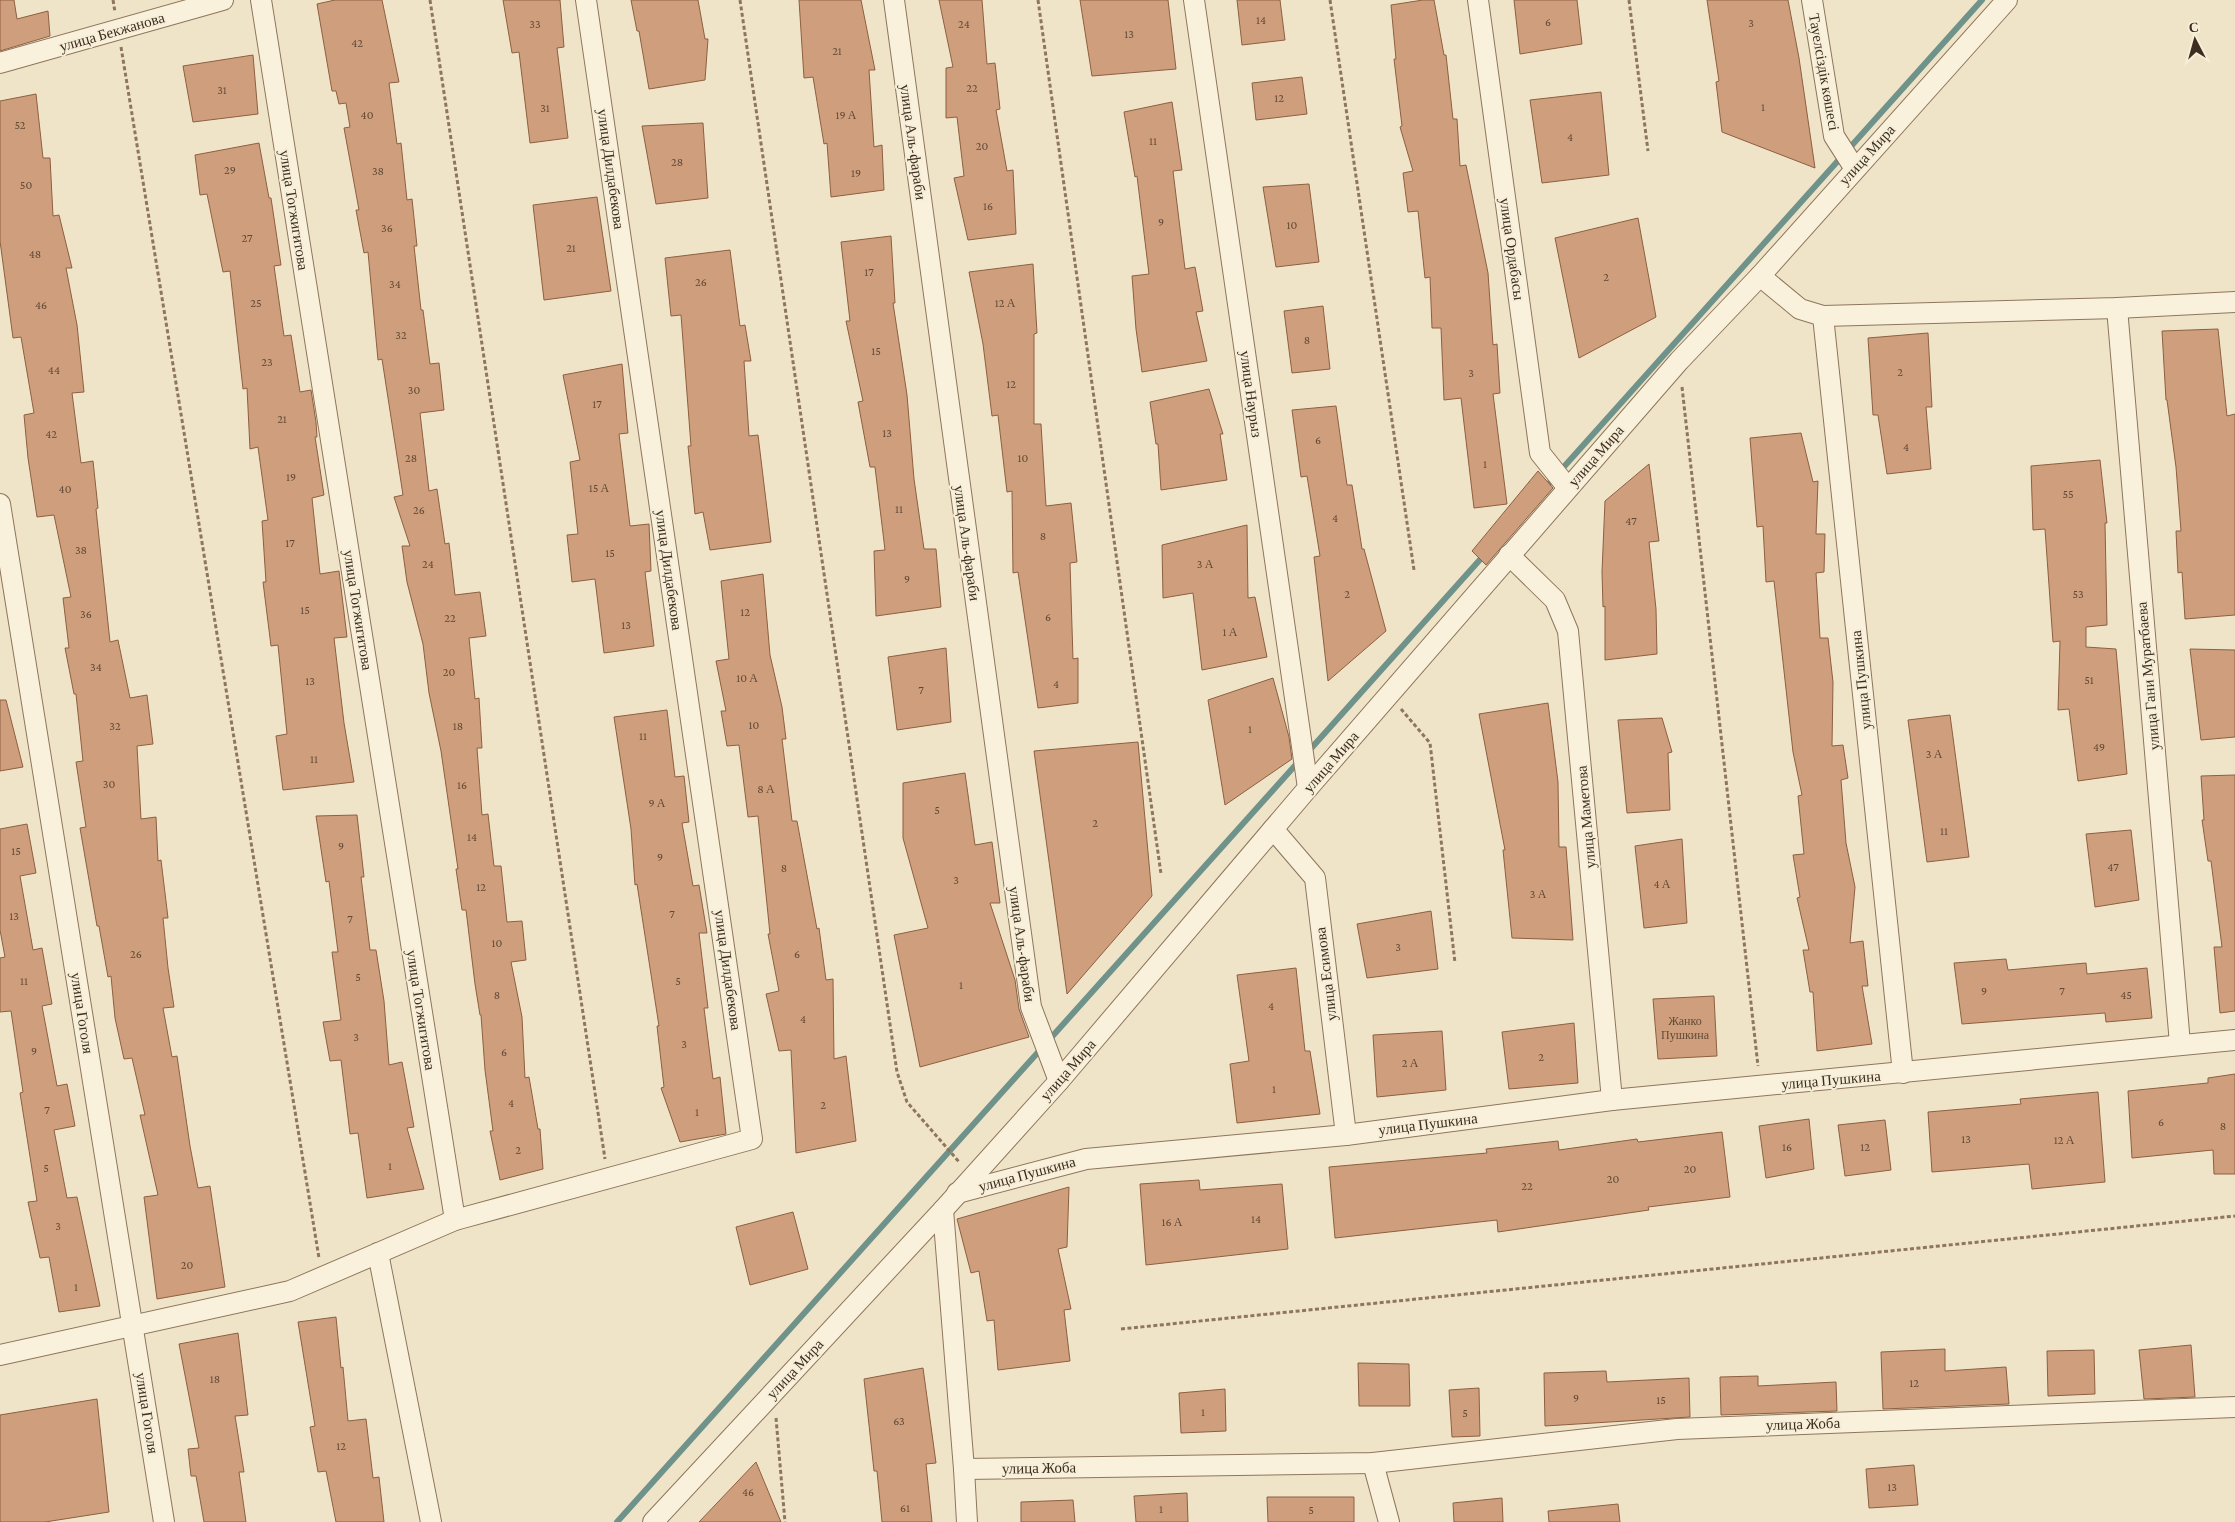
<svg xmlns="http://www.w3.org/2000/svg" width="2235" height="1522" font-family="'Crimson Pro',serif">
<style>
.lines{fill:none;stroke-linecap:round;stroke-linejoin:round}
.stream{stroke:#6f938a;stroke-width:6}
.building{fill:#cf9f7d;stroke:#8d5f41}
.street-casing{stroke:#8d765c;stroke-width:22}
.path{stroke:#8d765c;stroke-width:3;stroke-dasharray:4 2.5;stroke-linecap:butt}
.street{stroke:#faf1dc;stroke-width:20}
.labels{text-anchor:middle;dominant-baseline:central;stroke-width:4;stroke-linejoin:round;paint-order:stroke}
.number-label{font-size:12px;fill:#624a37}
.street-label{font-size:15px;fill:#3d2e20;stroke:#f7eed8}
</style>
<rect width="100%" height="100%" fill="#f0e4c8"/>
<g class="lines">
<!-- stream -->
<g class="stream">
<path d="M1544,489l438,-489"/>
<path d="M1307,753l178,-199"/>
<path d="M617,1522l683,-762"/>
</g>
</g>
<!-- building -->
<g class="building">
<path d="M0,0h14l3,19 31,-8 2,25 -50,15z"/>
<path d="M335,0h47l17,82 -10,1 8,61 4,-1 6,57 5,-1 5,47h-3l7,64h2l7,54 9,-1 5,47 -24,3 9,78 8,-2 8,55 4,-1 6,52 25,-3 6,44 -17,2 6,61 4,-1 3,50h-5l5,67 6,-1 6,52h7l6,56 15,-1 4,39 -15,2 11,55 3,61 4,-1 9,52h2l3,40 -43,11 -10,-49h3l-8,-61 -4,-55h-1l-5,-31 -9,-74h-4l-6,-41h2l-17,-118 -12,-58 -6,-49 -16,-62 -5,-36h8l-16,-49 9,-2 -21,-136 -4,1 -10,-108 -4,1 -8,-43h3l-15,-82 6,-1 -4,-24 -7,1 -3,-13h-4l-15,-87z"/>
<path d="M503,0h57l4,47 -7,1 11,90 -38,5 -11,-91 -7,1z"/>
<path d="M631,0h67l7,39h3l-3,41 -56,9 -10,-58h-2z"/>
<path d="M799,0h62l14,70h-6l5,77 8,-2 2,45 -53,7 -4,-54 -3,1 -11,-67 -9,1z"/>
<path d="M939,0h43l5,64 8,-1 5,46 -4,1 11,61 6,-1 3,64 -48,6 -14,-62 10,-2 -7,-59 -11,1v-50l7,-1z"/>
<path d="M1080,0h88l8,69 -84,7z"/>
<path d="M1237,0h43l5,40 -43,5z"/>
<path d="M1423,0h11l10,55h2l7,64h4l3,47 6,-1 22,108 5,72 4,-1 3,49 -7,1 14,110 -33,4 -13,-110 -17,2 -3,-72h-9l-2,-51 -5,1 -7,-67 -10,1 -5,-39 10,-2 -13,-44 2,-1 -8,-67h2l-5,-54z"/>
<path d="M1514,0h63l5,44 -62,10z"/>
<path d="M1707,0h81l11,58 16,110 -93,-36 -6,-50 3,-1z"/>
<path d="M253,55l5,59 -65,8 -10,-56z"/>
<path d="M1302,77l5,37 -51,6 -4,-37z"/>
<path d="M1601,92l8,83 -67,8 -12,-83z"/>
<path d="M36,94l7,64h7l3,58 6,-1 13,53h-6l11,57 7,67 -12,1 9,70 12,-2 5,47 -2,1 14,133 8,-2 12,58 17,-3 6,49 -16,2 4,73 15,-2 2,44 3,-1 7,58h-5l5,50 6,39 -11,1 9,49 5,-1 13,90 8,42 12,-2 15,101 -68,12 -13,-102 14,-2 -18,-80h5l-13,-57 -8,1 -9,-41 -4,-42 -3,1 -9,-51h-2l-17,-98 6,-1 -10,-65 7,-1 -7,-67h-2l-9,-46h4l-6,-50 8,-1 -17,-82 -17,2 -9,-59 -4,-43 10,-2 -13,-76 -8,1 -13,-97v-140z"/>
<path d="M1172,102l10,68 -9,1 12,98 10,-2 8,44 -7,1 11,49 -65,11 -6,-43 -4,-53 17,-2 -12,-98 -2,1 -11,-65z"/>
<path d="M703,123l5,75 -52,6 -14,-78z"/>
<path d="M259,143l10,55h2l10,67 -7,1 10,70 7,-1 9,57 11,-2 5,32 1,15h-2l9,58 -12,3 8,76 19,-3 8,66 -13,1 10,85 10,59 -71,8 -7,-54 11,-2 -9,-89 -7,1 -8,-64h3l-4,-61 6,-1 -10,-73 -8,2 -3,-61 -4,1 -13,-118 -7,1 -16,-78 -7,1 -5,-40z"/>
<path d="M1309,184l10,78 -43,5 -13,-80z"/>
<path d="M597,197l14,94 -67,9 -11,-95z"/>
<path d="M1638,218l18,99 -77,41 -24,-120z"/>
<path d="M891,236l4,67h-2l14,92 7,84 10,70h12l5,58 -65,9 -2,-65 11,-1 -10,-83h-5l-12,-65 5,-1 -17,-80h4l-9,-79z"/>
<path d="M730,250l10,76 5,-1 6,36h-7l5,75 9,-1 13,107 -61,8 -7,-38 -8,2 -7,-68h3l-10,-131 -10,1 -6,-58z"/>
<path d="M1033,264l4,69 -3,1v90h7l5,82 25,-3 6,59 -7,1 3,96 5,-1v45l-40,5 -20,-136 -5,1 -1,-82 -5,1 -9,-77 -6,1 -9,-72 -14,-72z"/>
<path d="M1323,306l7,63 -38,4 -8,-62z"/>
<path d="M2218,329l9,87 8,-2v201l-50,4 -3,-47 -4,1 -2,-42h5l-5,-64 -9,-67h-1l-4,-69z"/>
<path d="M1928,333l4,74h-6l5,62 -44,5 -9,-59h-5l-5,-77z"/>
<path d="M622,364l6,69 -9,1 11,92 19,-2 2,47 -6,1 9,74 -50,7 -9,-74 -23,3 -5,-47 11,-1 -8,-72 10,-2 -17,-85z"/>
<path d="M1209,389l14,45h-3l7,46 -66,10 -3,-46h-2l-6,-42z"/>
<path d="M1336,406l11,79h5l10,64h2l22,82 -58,50 -14,-124 6,-1 -13,-80 -6,1 -9,-67z"/>
<path d="M1801,433l12,49 5,-1 -2,53h9l-1,38 -8,1 4,65h8l5,44 -1,64 11,-1 5,33 -7,2 5,63 9,44 -5,56 13,-2 5,45h-6l10,58 -55,7 -4,-59h-3l-7,-42h6l-12,-52 3,-1 -7,-42 11,-1 -6,-58 4,-1 -9,-43 -19,-171 -8,1 -3,-56 -6,1 -7,-89z"/>
<path d="M2100,460l7,63h-2l2,102 -21,2v20l30,2 11,125 -49,7 -9,-72 -11,1 2,-69 -7,1 -8,-113 -12,1 -2,-64z"/>
<path d="M1649,464l10,77 -10,1 7,67 1,45 -52,6v-54l-2,1 -1,-35 3,-71z"/>
<path d="M1538,471l15,17 -67,77 -14,-14z"/>
<path d="M1247,525l1,73 7,-1 12,60 -65,13 -9,-77 -30,5 -1,-53z"/>
<path d="M763,574l7,81 12,52 4,32h-4l10,82h5l20,108 2,-1 7,52 7,-1 1,80 12,-3 10,85 -60,12 -5,-103 -12,1 -13,-57 13,-3 -11,-57h2l-12,-118 -10,1 -9,-72 -12,1 -6,-35h5l-10,-50 13,-2 -8,-78z"/>
<path d="M946,648l5,74 -54,8 -9,-73z"/>
<path d="M2190,649l45,1v87l-34,3z"/>
<path d="M1273,678l16,59 3,22 -67,46 -17,-105z"/>
<path d="M0,700h6l17,67 -23,4z"/>
<path d="M1548,703l10,79 1,65h7l7,93 -61,-2 -9,-88h2l-26,-136z"/>
<path d="M667,710l8,67 9,-1 5,46 -7,1 11,63 6,-1 8,48h-8l9,75h-4l9,71 7,-2 6,57 -46,8 -19,-54 3,-1 -7,-61h2l-22,-142 -2,1 -4,-56 -17,-112z"/>
<path d="M1950,715l19,142 -42,5 -19,-142z"/>
<path d="M1662,718l10,34 -4,1 2,57 -43,3 -9,-93z"/>
<path d="M1138,742l14,154 -85,98 -33,-243z"/>
<path d="M965,773l10,72 17,-3 8,61h-10l25,77 4,29 10,28 -109,30 -26,-132 34,-7 -25,-90v-55z"/>
<path d="M2235,775v236l-15,2 -6,-66h8l-11,-86h-3l-6,-41h2l-3,-44z"/>
<path d="M357,815l7,62h-3l9,73h6l8,51 5,64 13,-3 12,65 -7,1 17,61 -57,9 -9,-65 -8,1 -9,-74 -11,1 -7,-39 18,-2 -9,-68h6l-9,-71 -3,1 -10,-66z"/>
<path d="M27,824l9,49 -16,3 13,74 9,-2 10,56 -10,2 15,80 10,-2 8,42 -21,4 13,68 10,-1 23,109 -41,6 -10,-55 -9,1 -12,-56 9,-1 -17,-108 3,-1 -12,-81 -11,1v-54l5,-1 -5,-27v-101z"/>
<path d="M2131,830l8,70 -44,7 -9,-73z"/>
<path d="M1682,839l5,84 -43,5 -9,-82z"/>
<path d="M1431,911l7,58 -71,9 -10,-54z"/>
<path d="M2006,959l2,11 78,-7 1,11 60,-6 5,50 -46,4 -1,-9 -143,11 -8,-61z"/>
<path d="M1296,968l9,83h5l10,63 -83,9 -7,-59 19,-3 -12,-86z"/>
<path d="M1714,996l3,60 -59,3 -5,-60z"/>
<path d="M1574,1023l4,60 -69,6 -7,-57z"/>
<path d="M1442,1031l4,59 -69,7 -4,-62z"/>
<path d="M2235,1074v100h-21l-1,-24 -81,8 -4,-67 80,-8v-5z"/>
<path d="M2098,1092l7,90 -73,7 -3,-25 -97,8 -4,-60 93,-8 -1,-5z"/>
<path d="M1809,1119l5,50 -48,9 -7,-52z"/>
<path d="M1885,1120l6,50 -46,6 -7,-51z"/>
<path d="M1722,1132l8,65 -82,10 1,3 -151,22 -1,-12 -162,18 -6,-71 158,-14 -1,-4 72,-8 1,9 78,-11 1,3z"/>
<path d="M1199,1180l1,10 82,-6 6,65 -142,16 -6,-81z"/>
<path d="M1069,1187l-2,60 -9,2 13,60 -7,1 6,51 -72,9 -4,-50 -7,1 -8,-50 -8,2 -14,-54z"/>
<path d="M793,1212l15,57 -58,16 -14,-58z"/>
<path d="M336,1317l5,51 2,-1 5,54 18,-2 7,59 6,-1 5,45h-48l-10,-51 -8,1 -8,-45 5,-1 -17,-104z"/>
<path d="M238,1333l10,82 -13,1 9,56h-5l7,50h-42l-8,-46h-5l-3,-27 11,-1 -20,-104z"/>
<path d="M2191,1345l4,52 -51,2 -5,-49z"/>
<path d="M1945,1349v22l61,-4 3,37 -126,5 -2,-57z"/>
<path d="M2094,1350l1,44 -47,2 -1,-45z"/>
<path d="M1358,1363l51,1 1,42h-51z"/>
<path d="M923,1368l13,95 -10,1 6,58h-50l-5,-51h-3l-10,-92z"/>
<path d="M1606,1371l1,11 82,-4 1,39 -145,9 -1,-53z"/>
<path d="M1758,1376v10l78,-4 1,29 -116,4 -1,-38z"/>
<path d="M1479,1388l1,48 -28,1 -3,-47z"/>
<path d="M1225,1389l1,42 -45,2 -2,-40z"/>
<path d="M97,1399l12,113 -64,10h-45v-107z"/>
<path d="M756,1462l25,60h-82z"/>
<path d="M1914,1465l4,40 -49,3 -3,-39z"/>
<path d="M1187,1493l1,29h-52l-2,-26z"/>
<path d="M1267,1497h87v25h-86z"/>
<path d="M1502,1498l1,24h-49l-1,-19z"/>
<path d="M1073,1500l2,22h-54v-20z"/>
<path d="M1618,1504l2,18h-71l-1,-11z"/>
</g>
<g class="lines">
<!-- street casing -->
<g class="street-casing">
<g id="street">
<path d="M261,0l194,1220"/>
<path d="M894,0l137,1007 28,74"/>
<path d="M1194,0l114,788"/>
<path d="M1478,0l62,453 28,35"/>
<path d="M1812,0l22,136 21,33"/>
<path d="M0,63l223,-63"/>
<path d="M1760,276l40,33 23,7 294,-8 118,-6"/>
<path d="M2117,308l63,736"/>
<path d="M1823,316l80,757"/>
<path d="M0,504l164,1018"/>
<path d="M1509,555l46,45 13,31 44,469"/>
<path d="M1273,829l42,49 31,257"/>
<path d="M957,1193l129,-34 260,-24 266,-35 623,-60"/>
<path d="M943,1210l21,259 409,-6 304,-34 558,-22"/>
<path d="M378,1253l53,269"/>
<path d="M0,1355l290,-64 165,-71 297,-81 -166,-1139"/>
<path d="M1373,1463l16,59"/>
<path d="M964,1469l3,53"/>
<path d="M653,1522l290,-312 116,-129 249,-293 371,-427 81,-85 247,-276"/>
</g>
</g>
<!-- path -->
<g class="path">
<path d="M113,0l2,12"/>
<path d="M430,0l175,1159"/>
<path d="M740,0l157,1072 10,30 53,61"/>
<path d="M1038,0l123,874"/>
<path d="M1330,0l84,570"/>
<path d="M1629,0l19,151"/>
<path d="M121,47l198,1211"/>
<path d="M1682,387l76,679"/>
<path d="M1401,709l29,34 25,220"/>
<path d="M1121,1329l1114,-113"/>
<path d="M776,1418l9,104"/>
</g>
<!-- street -->
<use href="#street" class="street"/>
</g>
<g class="labels">
<!-- number labels -->
<g class="number-label">
<text x="1261" y="20">14</text>
<text x="1548" y="22">6</text>
<text x="1751" y="23">3</text>
<text x="535" y="24">33</text>
<text x="964" y="24">24</text>
<text x="1129" y="34">13</text>
<text x="357" y="43">42</text>
<text x="837" y="51">21</text>
<text x="972" y="88">22</text>
<text x="222" y="90">31</text>
<text x="1279" y="98">12</text>
<text x="1763" y="107">1</text>
<text x="545" y="108">31</text>
<text x="367" y="115">40</text>
<text x="846" y="115">19 А</text>
<text x="20" y="125">52</text>
<text x="1570" y="137">4</text>
<text x="1153" y="141">11</text>
<text x="982" y="146">20</text>
<text x="677" y="162">28</text>
<text x="230" y="170">29</text>
<text x="378" y="171">38</text>
<text x="856" y="173">19</text>
<text x="26" y="185">50</text>
<text x="988" y="206">16</text>
<text x="1161" y="222">9</text>
<text x="1292" y="225">10</text>
<text x="387" y="228">36</text>
<text x="247" y="238">27</text>
<text x="571" y="248">21</text>
<text x="35" y="254">48</text>
<text x="869" y="272">17</text>
<text x="1606" y="277">2</text>
<text x="701" y="282">26</text>
<text x="395" y="284">34</text>
<text x="256" y="303">25</text>
<text x="1005" y="303">12 А</text>
<text x="41" y="305">46</text>
<text x="401" y="335">32</text>
<text x="1307" y="340">8</text>
<text x="876" y="351">15</text>
<text x="267" y="362">23</text>
<text x="54" y="370">44</text>
<text x="1900" y="372">2</text>
<text x="1471" y="373">3</text>
<text x="1011" y="384">12</text>
<text x="414" y="390">30</text>
<text x="597" y="404">17</text>
<text x="282" y="419">21</text>
<text x="887" y="433">13</text>
<text x="51" y="434">42</text>
<text x="1318" y="440">6</text>
<text x="1906" y="447">4</text>
<text x="411" y="458">28</text>
<text x="1023" y="458">10</text>
<text x="1485" y="464">1</text>
<text x="291" y="477">19</text>
<text x="599" y="488">15 А</text>
<text x="65" y="489">40</text>
<text x="2068" y="494">55</text>
<text x="899" y="509">11</text>
<text x="419" y="510">26</text>
<text x="1335" y="518">4</text>
<text x="1631" y="521">47</text>
<text x="1043" y="536">8</text>
<text x="290" y="543">17</text>
<text x="81" y="550">38</text>
<text x="610" y="553">15</text>
<text x="428" y="564">24</text>
<text x="1205" y="564">3 А</text>
<text x="907" y="579">9</text>
<text x="1347" y="594">2</text>
<text x="2078" y="594">53</text>
<text x="305" y="610">15</text>
<text x="745" y="612">12</text>
<text x="86" y="614">36</text>
<text x="1048" y="617">6</text>
<text x="450" y="618">22</text>
<text x="626" y="625">13</text>
<text x="1230" y="632">1 А</text>
<text x="96" y="667">34</text>
<text x="449" y="672">20</text>
<text x="747" y="678">10 А</text>
<text x="2089" y="680">51</text>
<text x="310" y="681">13</text>
<text x="1056" y="684">4</text>
<text x="921" y="690">7</text>
<text x="754" y="725">10</text>
<text x="115" y="726">32</text>
<text x="458" y="726">18</text>
<text x="1250" y="729">1</text>
<text x="643" y="736">11</text>
<text x="2099" y="747">49</text>
<text x="1934" y="754">3 А</text>
<text x="314" y="759">11</text>
<text x="109" y="784">30</text>
<text x="462" y="785">16</text>
<text x="766" y="789">8 А</text>
<text x="657" y="803">9 А</text>
<text x="937" y="810">5</text>
<text x="1095" y="823">2</text>
<text x="1944" y="831">11</text>
<text x="472" y="837">14</text>
<text x="341" y="846">9</text>
<text x="16" y="851">15</text>
<text x="660" y="857">9</text>
<text x="2113" y="867">47</text>
<text x="784" y="868">8</text>
<text x="956" y="880">3</text>
<text x="1662" y="884">4 А</text>
<text x="481" y="887">12</text>
<text x="1538" y="894">3 А</text>
<text x="672" y="914">7</text>
<text x="14" y="916">13</text>
<text x="350" y="919">7</text>
<text x="497" y="943">10</text>
<text x="1398" y="947">3</text>
<text x="136" y="954">26</text>
<text x="797" y="954">6</text>
<text x="358" y="977">5</text>
<text x="24" y="981">11</text>
<text x="678" y="981">5</text>
<text x="961" y="985">1</text>
<text x="1984" y="991">9</text>
<text x="2062" y="991">7</text>
<text x="497" y="995">8</text>
<text x="2126" y="995">45</text>
<text x="1271" y="1006">4</text>
<text x="803" y="1019">4</text>
<text x="1685" y="1021">Жанко<tspan x="1685" dy="14">Пушкина</tspan></text>
<text x="356" y="1037">3</text>
<text x="684" y="1044">3</text>
<text x="34" y="1051">9</text>
<text x="504" y="1052">6</text>
<text x="1541" y="1057">2</text>
<text x="1410" y="1063">2 А</text>
<text x="1274" y="1089">1</text>
<text x="511" y="1103">4</text>
<text x="823" y="1105">2</text>
<text x="47" y="1110">7</text>
<text x="697" y="1112">1</text>
<text x="2161" y="1122">6</text>
<text x="2223" y="1126">8</text>
<text x="1966" y="1139">13</text>
<text x="2064" y="1140">12 А</text>
<text x="1787" y="1147">16</text>
<text x="1865" y="1147">12</text>
<text x="518" y="1150">2</text>
<text x="390" y="1166">1</text>
<text x="46" y="1168">5</text>
<text x="1690" y="1169">20</text>
<text x="1613" y="1179">20</text>
<text x="1527" y="1186">22</text>
<text x="1256" y="1219">14</text>
<text x="1172" y="1222">16 А</text>
<text x="58" y="1226">3</text>
<text x="187" y="1265">20</text>
<text x="76" y="1287">1</text>
<text x="215" y="1379">18</text>
<text x="1914" y="1383">12</text>
<text x="1576" y="1398">9</text>
<text x="1661" y="1400">15</text>
<text x="1203" y="1412">1</text>
<text x="1465" y="1413">5</text>
<text x="899" y="1421">63</text>
<text x="341" y="1446">12</text>
<text x="1892" y="1487">13</text>
<text x="748" y="1492">46</text>
<text x="905" y="1508">61</text>
<text x="1161" y="1509">1</text>
<text x="1311" y="1510">5</text>
</g>
<!-- street labels -->
<g class="street-label">
<text transform="translate(112 32) rotate(-16)">улица Бекжанова</text>
<text transform="translate(1824 72) rotate(80)">Тауелсіздік көшесі</text>
<text transform="translate(913 142) rotate(82)">улица Аль-фараби</text>
<text transform="translate(1867 155) rotate(-48)">улица Мира</text>
<text transform="translate(611 169) rotate(82)">улица Дилдабекова</text>
<text transform="translate(294 210) rotate(81)">улица Тогжигитова</text>
<text transform="translate(1512 249) rotate(82)">улица Ордабасы</text>
<text transform="translate(1251 394) rotate(82)">улица Наурыз</text>
<text transform="translate(1596 456) rotate(-49)">улица Мира</text>
<text transform="translate(967 543) rotate(82)">улица Аль-фараби</text>
<text transform="translate(669 570) rotate(82)">улица Дилдабекова</text>
<text transform="translate(358 610) rotate(81)">улица Тогжигитова</text>
<text transform="translate(2148 676) rotate(-95)">улица Гани Муратбаева</text>
<text transform="translate(1861 680) rotate(-96)">улица Пушкина</text>
<text transform="translate(1331 762) rotate(-49)">улица Мира</text>
<text transform="translate(1586 817) rotate(-95)">улица Маметова</text>
<text transform="translate(1022 944) rotate(82)">улица Аль-фараби</text>
<text transform="translate(728 970) rotate(82)">улица Дилдабекова</text>
<text transform="translate(1326 974) rotate(-97)">улица Есимова</text>
<text transform="translate(421 1010) rotate(81)">улица Тогжигитова</text>
<text transform="translate(82 1013) rotate(81)">улица Гоголя</text>
<text transform="translate(1068 1070) rotate(-49)">улица Мира</text>
<text transform="translate(1831 1080) rotate(-5)">улица Пушкина</text>
<text transform="translate(1428 1124) rotate(-7)">улица Пушкина</text>
<text transform="translate(1027 1174) rotate(-15)">улица Пушкина</text>
<text transform="translate(795 1369) rotate(-47)">улица Мира</text>
<text transform="translate(147 1413) rotate(81)">улица Гоголя</text>
<text transform="translate(1803 1424) rotate(-2)">улица Жоба</text>
<text transform="translate(1039 1468) rotate(-1)">улица Жоба</text>
</g>
</g>
<!-- north arrow -->
<g transform="translate(2195 40) rotate(354)" stroke="#f7eed8" stroke-width="4" paint-order="stroke">
<path d="M0-4L9 19L0 12L-9 19Z" fill="#3d2e20"/>
<text y="-8" font-size="14" font-weight="bold" text-anchor="middle" fill="#3d2e20">С</text>
</g>
</svg>
